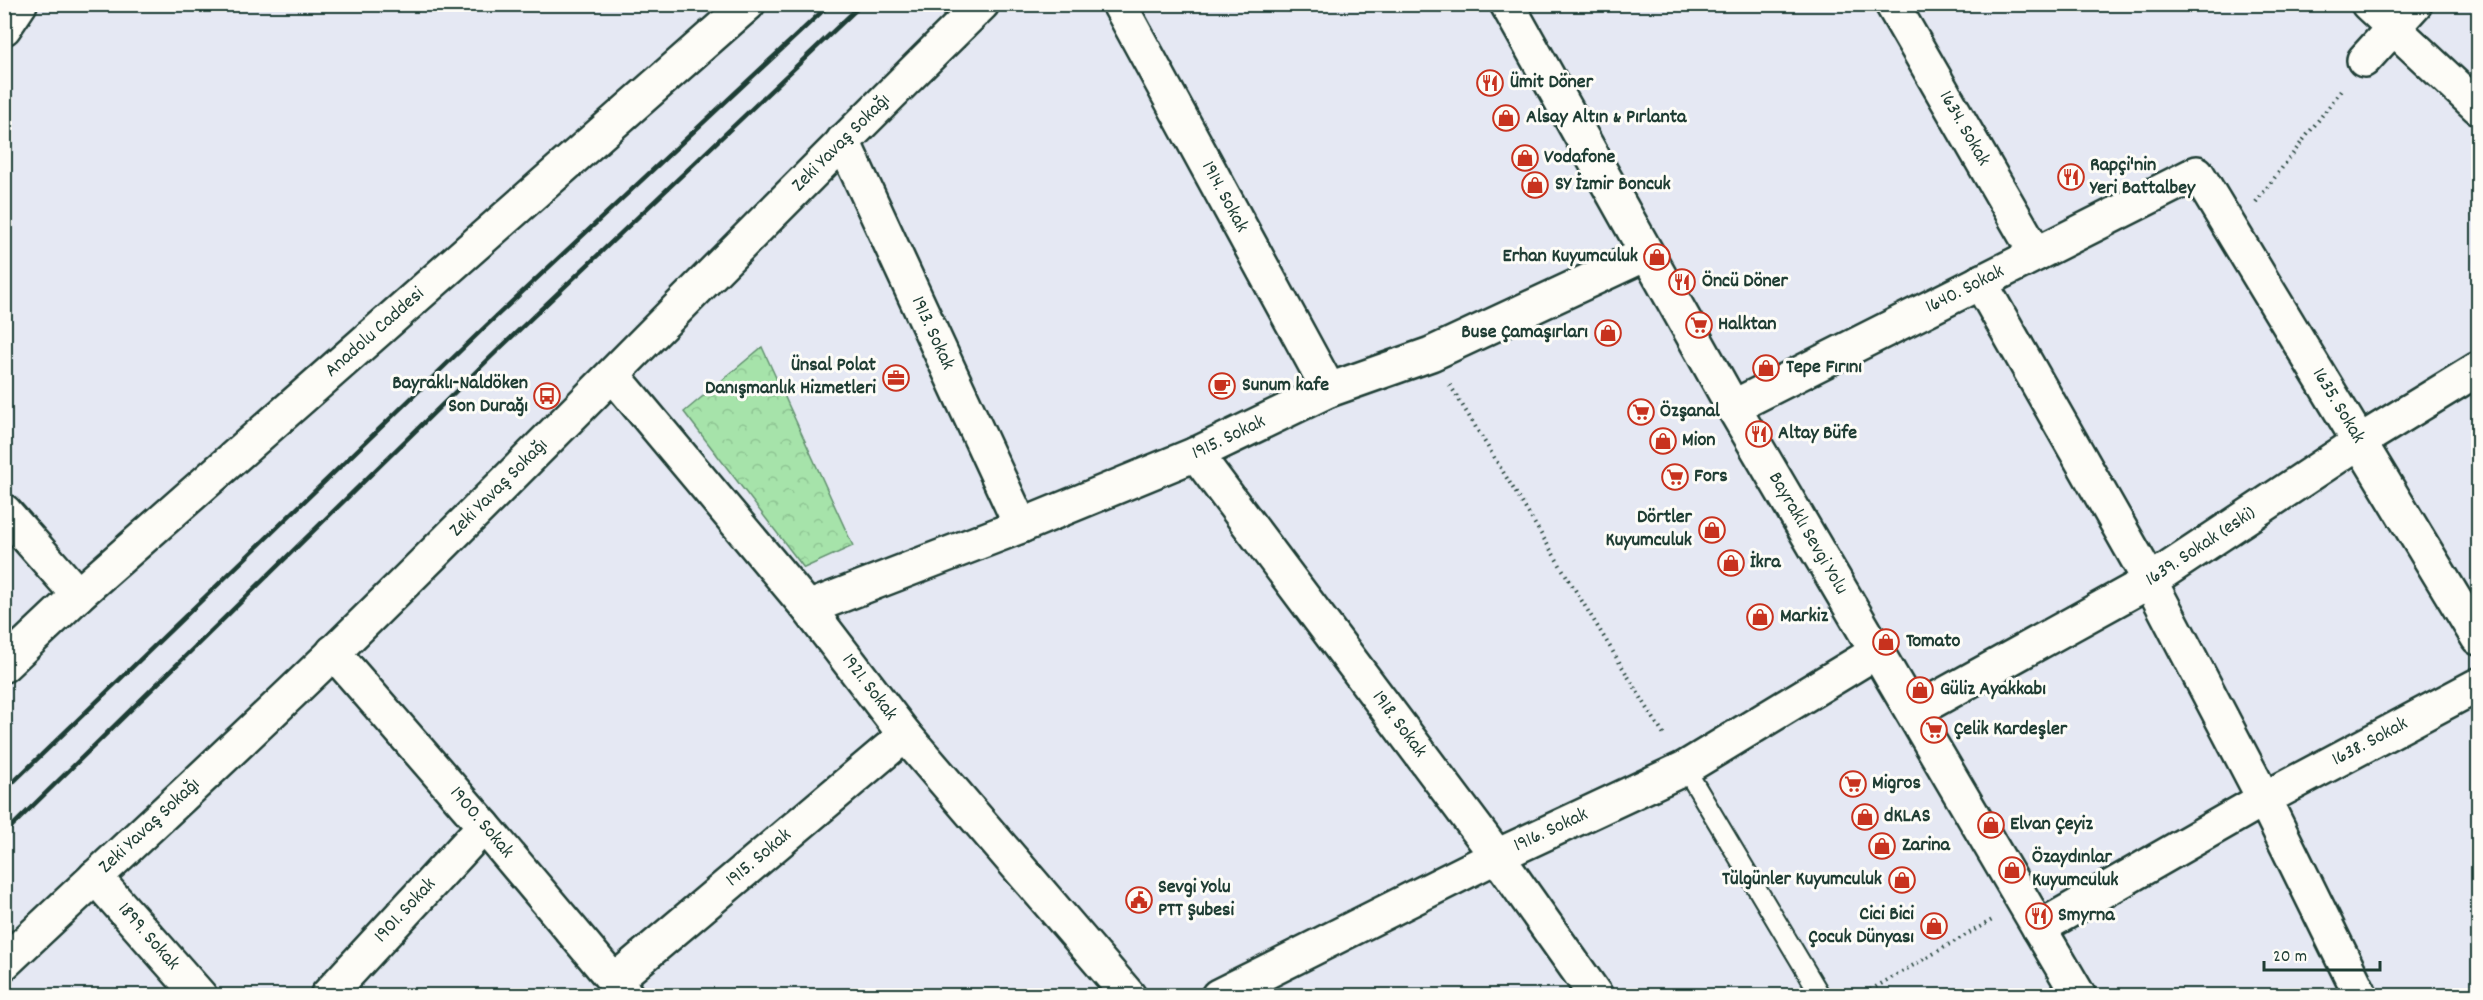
<svg xmlns="http://www.w3.org/2000/svg" width="2483" height="1000" font-family="Dekko,sans-serif">
<style>
.park{fill:url(#park-crowns);stroke:#62906f;stroke-width:1.5}
.lines{fill:none;stroke-linecap:round;stroke-linejoin:round}
.lane-casing{stroke:#1f3d34;stroke-width:22}
.street-casing{stroke:#1f3d34;stroke-width:38}
.secondary-casing{stroke:#1f3d34;stroke-width:38}
.path{stroke:#1f3d34;stroke-width:4;stroke-dasharray:1.5 4.5;stroke-linecap:butt}
.lane{stroke:#fdfcf7;stroke-width:18}
.street{stroke:#fdfcf7;stroke-width:33}
.secondary{stroke:#fdfcf7;stroke-width:33}
.rail{stroke:#1f3d34;stroke-width:4.5}
.labels{text-anchor:middle;dominant-baseline:central;stroke-width:6;stroke-linejoin:round;paint-order:stroke}
.poi-label{font-size:20px;font-weight:bold;fill:#1f3d34;stroke:#fdfcf7;text-anchor:start}
.street-label{font-size:20px;fill:#1f3d34;stroke:#fdfcf7}
</style>
<defs>
<pattern id="park-crowns" width="20" height="18" patternUnits="userSpaceOnUse" patternTransform="scale(1.5)"><rect width="20" height="18" fill="#a6e3aa"/><path d="M2 6a3 3 0 1 1 6 0M12 15a3 3 0 1 1 6 0" fill="none" stroke="#8ec493"/></pattern>
</defs>
<rect width="100%" height="100%" fill="#e5e8f3"/>
<filter id="ink" filterUnits="userSpaceOnUse"><feTurbulence type="fractalNoise" baseFrequency=".0167" numOctaves="2"/><feDisplacementMap in="SourceGraphic" scale="12" xChannelSelector="R" yChannelSelector="G"/><feConvolveMatrix kernelMatrix="1 2 1 2 8 2 1 2 1" color-interpolation-filters="sRGB"/></filter>
<g filter="url(#ink)">
<!-- park -->
<path class="park" d="M762,347l91,199 -49,22 -120,-156z"/>
<g class="lines">
<!-- lane casing -->
<g class="lane-casing">
<path id="lane" d="M1685,768l136,228"/>
</g>
<!-- street casing -->
<g class="street-casing">
<g id="street">
<path id="s1" d="M1119,4l210,386"/>
<path id="s2" d="M1507,4l226,403 346,589"/>
<path id="s3" d="M1892,4l144,250"/>
<path d="M2368,4l110,103"/>
<path d="M4,28l16,-24"/>
<path d="M2364,60l51,-56"/>
<path id="s4" d="M843,141l178,385"/>
<path d="M1980,282l170,299 114,218 -225,129"/>
<path id="s5" d="M613,375l195,233 97,127 224,261"/>
<path id="s6" d="M1733,407l464,-234 281,465"/>
<path id="s7" d="M1196,454l301,402 99,140"/>
<path d="M4,511l74,84"/>
<path id="s8" d="M808,608l213,-82 175,-72 133,-64 102,-36 215,-100"/>
<path id="s9" d="M333,652l151,174 143,170"/>
<path id="s10" d="M1913,712l237,-131 209,-139 119,-73"/>
<path id="s11" d="M95,877l105,119"/>
<path id="s12" d="M4,963c110,-104 222,-206 331,-312 218,-213 429,-433 647,-647"/>
<path id="s13" d="M614,981l291,-246"/>
<path id="s14" d="M327,996l157,-170"/>
<path id="s15" d="M1218,996l279,-140 188,-88 191,-116"/>
</g>
</g>
<!-- secondary casing -->
<g class="secondary-casing">
<g id="secondary">
<path id="s16" d="M4,665l74,-70 670,-591"/>
<path id="s17" d="M2361,996l-97,-197 214,-114"/>
</g>
</g>
<!-- path -->
<g class="path">
<path d="M2256,202l87,-114"/>
<path d="M1450,385l215,352"/>
<path d="M1860,996l132,-76"/>
</g>
<!-- lane -->
<use href="#lane" class="lane"/>
<!-- street -->
<use href="#street" class="street"/>
<!-- secondary -->
<use href="#secondary" class="secondary"/>
<!-- rail -->
<g class="rail">
<path d="M4,791l483,-466 343,-321"/>
<path d="M4,834l493,-483 365,-347"/>
</g>
</g>
</g>
<!-- icons -->
<defs>
<g id="restaurant-ring" transform="scale(1.35)"><circle r="9.5" fill="#fdfcf7" stroke="#c8321e" stroke-width="1.5"/><path d="M-5-6h1v4h1v-4h1v4h1v-4h1v5L-1.5 .5V6h-2V.5L-5-1ZM5-6V6H3V1.5H1.5Q1.5-4 5-6Z" fill="#c8321e"/></g>
<g id="shop-ring" transform="scale(1.35)"><circle r="9.5" fill="#fdfcf7" stroke="#c8321e" stroke-width="1.5"/><path d="M-5-2.5h2.3a2.7 3.5 0 0 1 5.4 0H5L5.5 6h-11ZM-1.5-2.5h3a1.5 2.3 0 0 0-3 0Z" fill="#c8321e"/></g>
<g id="supermarket-ring" transform="scale(1.35)"><circle r="9.5" fill="#fdfcf7" stroke="#c8321e" stroke-width="1.5"/><path d="M-6-5.5h2.5l.6 2H6L4.5 2H-2.5L-4.4-4H-6ZM-1.5 3.2a1.3 1.3 0 1 0 .1 0ZM3 3.2a1.3 1.3 0 1 0 .1 0Z" fill="#c8321e"/></g>
<g id="office-ring" transform="scale(1.35)"><circle r="9.5" fill="#fdfcf7" stroke="#c8321e" stroke-width="1.5"/><path d="M-6-3h4V-5.5h4V-3h4V5H-6ZM-1-4.5V-3h2v-1.5ZM-6 0V1H6V0Z" fill="#c8321e"/></g>
<g id="cafe-ring" transform="scale(1.35)"><circle r="9.5" fill="#fdfcf7" stroke="#c8321e" stroke-width="1.5"/><path d="M-5.5-4.5H6V0H3Q3 3.5 0 3.5H-2.5Q-5.5 3.5-5.5 0ZM3-3.2v2h1.7v-2ZM-6 4.5H4V6H-6Z" fill="#c8321e"/></g>
<g id="bus-ring" transform="scale(1.35)"><circle r="9.5" fill="#fdfcf7" stroke="#c8321e" stroke-width="1.5"/><path d="M-5-6H5V4H4V6H2V4H-2V6H-4V4H-5ZM-3.5-4V0h7V-4ZM-3.5 1.2v1.5H-2V1.2ZM2 1.2v1.5H3.5V1.2Z" fill="#c8321e"/></g>
<g id="civic-ring" transform="scale(1.35)"><circle r="9.5" fill="#fdfcf7" stroke="#c8321e" stroke-width="1.5"/><path d="M-.6-6.5H3V-4.5H.6V-3L4-1V1h2V6H-6V1h2V-1L-.6-3ZM-1.2 2.5V6h2.4V2.5Z" fill="#c8321e"/></g>
</defs>
<g fill-rule="evenodd">
<use href="#restaurant-ring" x="1490" y="83"/>
<use href="#shop-ring" x="1506" y="118"/>
<use href="#shop-ring" x="1525" y="158"/>
<use href="#restaurant-ring" x="2071" y="177"/>
<use href="#shop-ring" x="1535" y="185"/>
<use href="#shop-ring" x="1657" y="257"/>
<use href="#restaurant-ring" x="1682" y="282"/>
<use href="#supermarket-ring" x="1699" y="325"/>
<use href="#shop-ring" x="1608" y="333"/>
<use href="#shop-ring" x="1766" y="368"/>
<use href="#office-ring" x="896" y="378"/>
<use href="#cafe-ring" x="1222" y="386"/>
<use href="#bus-ring" x="547" y="396"/>
<use href="#supermarket-ring" x="1641" y="412"/>
<use href="#restaurant-ring" x="1759" y="434"/>
<use href="#shop-ring" x="1663" y="441"/>
<use href="#supermarket-ring" x="1675" y="477"/>
<use href="#shop-ring" x="1712" y="530"/>
<use href="#shop-ring" x="1731" y="563"/>
<use href="#shop-ring" x="1760" y="617"/>
<use href="#shop-ring" x="1886" y="642"/>
<use href="#shop-ring" x="1920" y="690"/>
<use href="#supermarket-ring" x="1934" y="730"/>
<use href="#supermarket-ring" x="1853" y="784"/>
<use href="#shop-ring" x="1865" y="817"/>
<use href="#shop-ring" x="1991" y="825"/>
<use href="#shop-ring" x="1882" y="846"/>
<use href="#shop-ring" x="2012" y="870"/>
<use href="#shop-ring" x="1902" y="880"/>
<use href="#civic-ring" x="1139" y="900"/>
<use href="#restaurant-ring" x="2039" y="916"/>
<use href="#shop-ring" x="1934" y="926"/>
</g>
<g class="labels">
<!-- poi labels -->
<g class="poi-label">
<text x="1510" y="83">Ümit Döner</text>
<text x="1526" y="118">Alsay Altın &amp; Pırlanta</text>
<text x="1544" y="158">Vodafone</text>
<text x="2090" y="166">Rapçi'nin<tspan x="2090" dy="23">Yeri Battalbey</tspan></text>
<text x="1555" y="185">SY İzmir Boncuk</text>
<text x="1638" y="257" text-anchor="end">Erhan Kuyumculuk</text>
<text x="1702" y="282">Öncü Döner</text>
<text x="1718" y="325">Halktan</text>
<text x="1588" y="333" text-anchor="end">Buse Çamaşırları</text>
<text x="876" y="366" text-anchor="end">Ünsal Polat<tspan x="876" dy="23">Danışmanlık Hizmetleri</tspan></text>
<text x="1786" y="368">Tepe Fırını</text>
<text x="528" y="384" text-anchor="end">Bayraklı-Naldöken<tspan x="528" dy="23">Son Durağı</tspan></text>
<text x="1242" y="386">Sunum kafe</text>
<text x="1660" y="412">Özşanal</text>
<text x="1778" y="434">Altay Büfe</text>
<text x="1682" y="441">Mion</text>
<text x="1694" y="477">Fors</text>
<text x="1692" y="518" text-anchor="end">Dörtler<tspan x="1692" dy="23">Kuyumculuk</tspan></text>
<text x="1750" y="563">İkra</text>
<text x="1780" y="617">Markiz</text>
<text x="1906" y="642">Tomato</text>
<text x="1940" y="690">Güliz Ayakkabı</text>
<text x="1954" y="730">Çelik Kardeşler</text>
<text x="1872" y="784">Migros</text>
<text x="1884" y="817">dKLAS</text>
<text x="2010" y="825">Elvan Çeyiz</text>
<text x="1902" y="846">Zarina</text>
<text x="2032" y="858">Özaydınlar<tspan x="2032" dy="23">Kuyumculuk</tspan></text>
<text x="1882" y="880" text-anchor="end">Tülgünler Kuyumculuk</text>
<text x="1158" y="888">Sevgi Yolu<tspan x="1158" dy="23">PTT Şubesi</tspan></text>
<text x="1914" y="915" text-anchor="end">Cici Bici<tspan x="1914" dy="23">Çocuk Dünyası</tspan></text>
<text x="2058" y="916">Smyrna</text>
</g>
<!-- street labels -->
<g class="street-label">
<text stroke="none"><textPath href="#s3" startOffset="144">1634. Sokak</textPath></text>
<text stroke="none"><textPath href="#s12" startOffset="1172">Zeki Yavaş Sokağı</textPath></text>
<text stroke="none"><textPath href="#s1" startOffset="220">1914. Sokak</textPath></text>
<text stroke="none"><textPath href="#s6" startOffset="260">1640. Sokak</textPath></text>
<text stroke="none"><textPath href="#s4" startOffset="212">1913. Sokak</textPath></text>
<text stroke="none"><textPath href="#s16" startOffset="498">Anadolu Caddesi</textPath></text>
<text stroke="none"><textPath href="#s6" startOffset="792">1635. Sokak</textPath></text>
<text stroke="none"><textPath href="#s8" startOffset="454">1915. Sokak</textPath></text>
<text stroke="none"><textPath href="#s12" startOffset="686">Zeki Yavaş Sokağı</textPath></text>
<text stroke="none"><textPath href="#s2" startOffset="609">Bayraklı Sevgi Yolu</textPath></text>
<text stroke="none"><textPath href="#s10" startOffset="332">1639. Sokak (eski)</textPath></text>
<text stroke="none"><textPath href="#s5" startOffset="404">1921. Sokak</textPath></text>
<text stroke="none"><textPath href="#s7" startOffset="338">1918. Sokak</textPath></text>
<text stroke="none"><textPath href="#s17" startOffset="340">1638. Sokak</textPath></text>
<text stroke="none"><textPath href="#s9" startOffset="226">1900. Sokak</textPath></text>
<text stroke="none"><textPath href="#s12" startOffset="200">Zeki Yavaş Sokağı</textPath></text>
<text stroke="none"><textPath href="#s15" startOffset="372">1916. Sokak</textPath></text>
<text stroke="none"><textPath href="#s13" startOffset="190">1915. Sokak</textPath></text>
<text stroke="none"><textPath href="#s14" startOffset="116">1901. Sokak</textPath></text>
<text stroke="none"><textPath href="#s11" startOffset="80">1899. Sokak</textPath></text>
</g>
</g>
<!-- margin -->
<rect width="2483" height="1000" fill="none" stroke="#fdfcf7" stroke-width="24"/>
<rect x="12" y="12" width="2459" height="976" fill="none" stroke="#1f3d34" stroke-width="2" filter="url(#ink)"/>
<!-- scale -->
<path d="M2264 961v9h116v-9" fill="none" stroke="#1f3d34" stroke-width="3"/>
<text x="2273" y="961" font-size="18" fill="#1f3d34" stroke="#fdfcf7" stroke-width="4.5" paint-order="stroke">20 m</text>
</svg>
